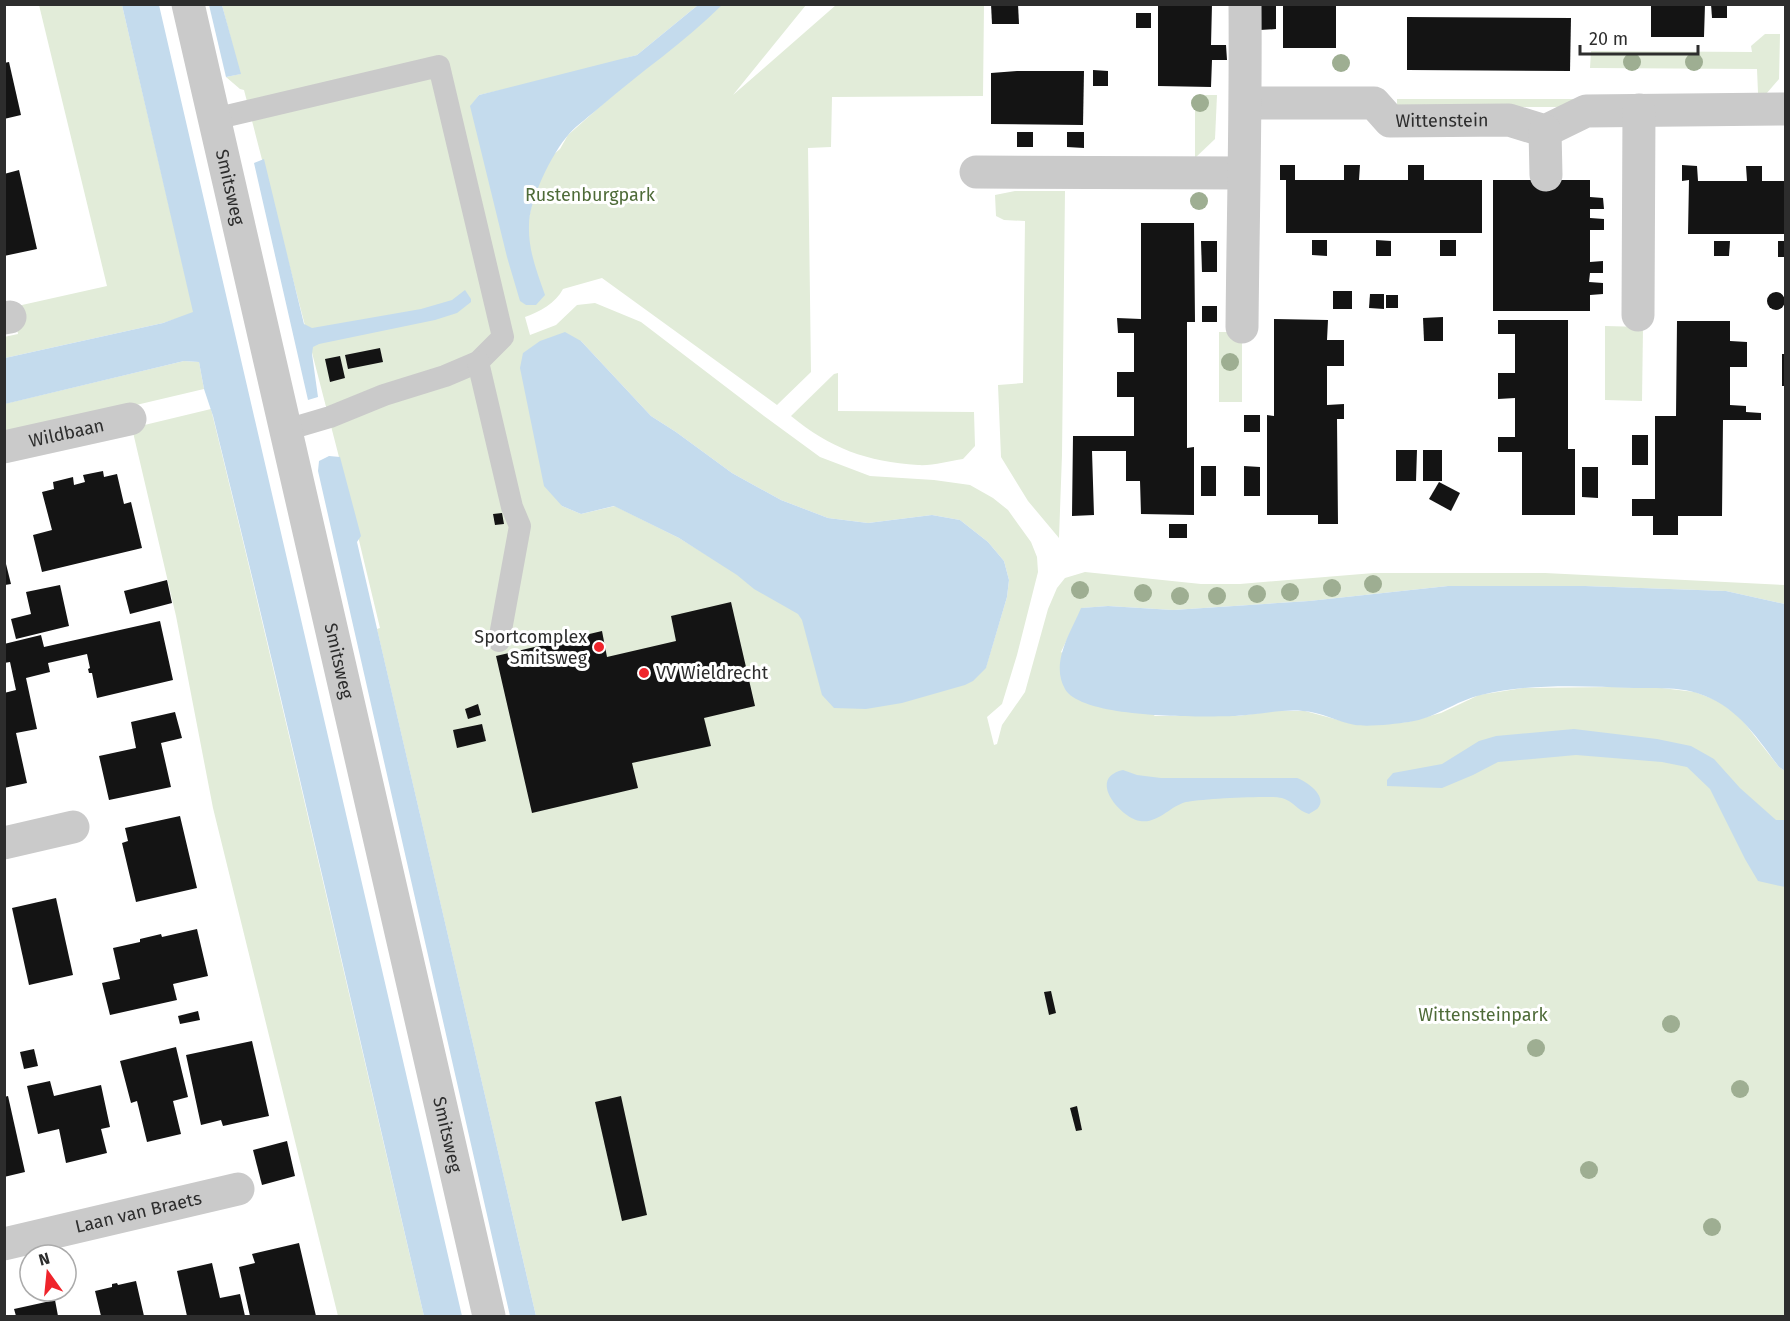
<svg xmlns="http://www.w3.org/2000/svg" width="1790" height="1321" font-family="'Fira Sans',sans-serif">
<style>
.green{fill:#e2ecd9;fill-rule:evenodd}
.water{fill:#c4dbed}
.building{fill:#141414}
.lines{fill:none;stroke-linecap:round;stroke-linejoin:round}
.service{stroke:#cacaca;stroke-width:22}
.minor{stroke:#cacaca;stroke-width:33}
.tree{fill:#9eae92}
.poi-dot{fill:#ef242b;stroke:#fff;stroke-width:2}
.labels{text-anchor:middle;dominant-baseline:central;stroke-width:6;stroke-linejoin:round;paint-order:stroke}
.street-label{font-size:18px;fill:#2d2d2d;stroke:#fff}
.park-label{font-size:18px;fill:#4e6b38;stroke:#fff}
.poi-label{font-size:18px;fill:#2d2d2d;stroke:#fff;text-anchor:end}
</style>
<rect width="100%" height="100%" fill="#fff"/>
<!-- green -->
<g class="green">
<path d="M39,5h83l72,308 -31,10 -158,35 -1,-21 14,-3 -5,-27 94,-21z"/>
<path d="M222,5h476l-61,50 -11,3 -8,6 -139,31 -8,11 52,140 17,-80 20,-17 8,-14 54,-48 30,-23 65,-59h89l-73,90 103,-90h148l-1,91 -151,1 -1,50 -23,1 3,224 -34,33 -175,-127 -39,11c-7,14 -24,23 -38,28l5,18 26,-10 21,-20 18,-2 46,19 123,94 56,41 50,19 64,4 36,5 23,13 15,12 23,32 6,15 1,15 -21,83 -15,49 -15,13 7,28 3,-1 5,-19 23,-33 23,-83 9,-21 8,-10 20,-6 116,12h39l134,-11h171l240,12v19l-59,-13 -141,-5h-137l-139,15 -136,9 -65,-4 -26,2 -21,44 94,64h83l36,-5h31l52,14 51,-3 33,-9 38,-18 44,-7 88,-1 51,1 33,4 23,9 21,15 40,51 6,4v545h-1249l-159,-687 3,-1 -41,-171 -95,-367 -4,-1 -14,-12 14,-3zM581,341l70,75 25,16 56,41 49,27 47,18 40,5 64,-8 28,5 28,22 16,19 5,19 -2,17 -21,70 -276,-110 -31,-19 -64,-32 -34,8 -19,-8 -21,-39 -6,-33z"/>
<path d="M1765,34h15l-1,45 -13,15 -8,-1 -1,-24 -167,-1 1,-17 161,1 -1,-6z"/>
<path d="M1195,95h22l-2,44 -20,19z"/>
<path d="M1397,99h180l1,8h-181z"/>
<path d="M1015,191h50l-3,264 -3,83 -31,-37 -27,-44 -3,-72 25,-2 2,-162 -21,-1 -8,-4 -1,-21z"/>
<path d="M1605,326l38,1 -1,74 -37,-1z"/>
<rect x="1219" y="332" width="23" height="70"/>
<path d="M184,361l15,1 5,27 -157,37 -42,5 -1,-27z"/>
<path d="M838,373v38l136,1 1,34 -12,13c-14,2 -31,7 -45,6 -51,-3 -88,-17 -127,-49l43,-42z"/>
<path d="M211,409c74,302 142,605 213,907h-86l-125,-508 -37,-192 -44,-188z"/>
</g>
<!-- water -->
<g class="water">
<path d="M122,5h37l303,1311h-38c-70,-300 -137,-600 -211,-900l-9,-27 -5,-27 -15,-1 -179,43v-46l158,-35 30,-11z"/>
<path d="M209,5h13l19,69 -15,3z"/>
<path d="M698,5h24c-38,38 -82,67 -122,102 -10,9 -22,17 -31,27 -17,19 -40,66 -40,91 -1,25 8,47 16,70l-9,10h-10l-6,-4 -13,-44 -37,-151 9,-11 158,-40z"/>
<path d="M264,159l40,165 8,4 109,-19 31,-9 13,-10 6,9v3l-14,11 -22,7 -116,24 -6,3 -1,7 6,43 -10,3 -54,-237z"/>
<path d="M565,332l16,9 70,75 25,16 56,41 49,27 47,18 40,5 64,-8 28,5 28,22 16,19 5,19 -2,17 -21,71 -13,13 -8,4 -63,18 -36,6 -32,-1 -12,-13 -20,-75 -4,-6 -44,-25 -17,-14 -58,-37 -65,-32 -33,8 -19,-8 -18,-20 -24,-118 3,-15 17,-12z"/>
<path d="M329,456l11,1 21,79 -4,6 179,774h-26l-192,-845 1,-10z"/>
<path d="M1448,586h137l141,5 59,13v167l-6,-4c-23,-31 -43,-62 -82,-74 -19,-6 -42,-5 -63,-5 -50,-2 -104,-5 -153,7 -26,6 -45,23 -72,27 -14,2 -40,5 -54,3 -17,-3 -34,-13 -52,-14 -23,-2 -45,4 -68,5 -33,1 -153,3 -170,-27 -15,-26 6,-57 16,-81l27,-2 65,4 136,-9z"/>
<path d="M1574,729l83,10 34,7 23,13 26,29 36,32h9v67l-27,-6 -13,-22 -35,-70 -23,-22 -25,-5 -86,-7 -78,7 -25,13 -31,13 -55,-2v-6l6,-7 49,-9 37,-23 17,-5z"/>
<path d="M1123,770l14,5 24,3h136c9,3 31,18 21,30 0,1 -8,5 -9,6 -11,-3 -16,-13 -27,-16 -13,-3 -83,1 -96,4 -16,4 -28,22 -46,19 -19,-3 -54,-43 -17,-51z"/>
</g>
<!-- building -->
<g class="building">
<path d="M991,4h27l1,20h-27z"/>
<path d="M1158,4h54l-1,41h15l1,15h-15l-1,27 -53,-1z"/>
<path d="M1260,4h16v25l-16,1z"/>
<rect x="1283" y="4" width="53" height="44"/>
<path d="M1651,4h54l-1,33h-53z"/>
<path d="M1711,4h16v14h-15z"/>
<rect x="1136" y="13" width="15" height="15"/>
<path d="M1407,17l164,1 -1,53 -163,-1z"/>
<path d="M9,62l12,53 -17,4v-56z"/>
<path d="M1093,70l15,1v15h-15z"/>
<path d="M1017,71h67l-1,54 -92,-1v-51z"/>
<rect x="1017" y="132" width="16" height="15"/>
<path d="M1067,132h17v16l-17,-1z"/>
<path d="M1280,165h15v15h49v-15h16l-1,15h49v-15h16v15h58v53h-196v-53h-6z"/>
<path d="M1682,165l15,1 1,15h49l-1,-15h16v15h23v53h-97l1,-54 -7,1z"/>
<path d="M19,170l18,79 -33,7v-82z"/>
<path d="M1493,180h97v17l13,1 1,11h-14v9l14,1v11h-14v32l13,-1v12h-13l-1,9 14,1v11l-13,1v16h-97z"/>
<path d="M1141,223h53l1,99h-8v126l7,-1v68l-53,-1 -1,-33h-14v-30h-34l2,64 -22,1 1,-80h61v-39h-17v-25h17v-39h-16l-1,-15 24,1z"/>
<path d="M1312,240h15v16l-15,-1z"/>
<path d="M1376,240l15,1v15h-15z"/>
<rect x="1440" y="240" width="16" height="16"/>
<path d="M1201,241h16v31h-15z"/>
<path d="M1714,241h16l-1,15h-15z"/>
<rect x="1778" y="241" width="7" height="16"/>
<rect x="1333" y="291" width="19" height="18"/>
<circle cx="1776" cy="301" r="9"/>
<path d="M1370,294h14v15l-15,-1z"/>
<rect x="1386" y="295" width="12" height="13"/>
<rect x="1202" y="306" width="15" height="16"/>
<path d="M1443,317v24h-19l-1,-23z"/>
<path d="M1274,319l54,1 -1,20h17v26h-17v39l17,-1v15h-7l1,105h-20v-9h-51v-100l7,1z"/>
<path d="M1498,320h70v129h7v66h-53v-63h-24v-15h17v-39l-17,1v-26h17v-39h-17z"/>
<path d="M1677,321h53v20l17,1v25h-17v38l16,1v6l15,1v7h-38l-1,96h-44v19h-25v-19h-21v-17h23v-83h21z"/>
<path d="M380,348l3,14 -35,7 -3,-14z"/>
<rect x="1782" y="354" width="3" height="32"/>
<path d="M340,356l5,22 -15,4 -5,-23z"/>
<rect x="1244" y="415" width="16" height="17"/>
<rect x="1632" y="435" width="16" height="30"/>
<path d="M1396,450h21l-1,31h-20z"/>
<rect x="1423" y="450" width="19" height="31"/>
<rect x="1201" y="466" width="15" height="30"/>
<path d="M1244,466l16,1v29h-16z"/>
<path d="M1582,467h16v31l-16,-1z"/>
<path d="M103,471l1,6 13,-3 7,30 7,-2 11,46 -100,24 -9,-37 19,-5 -10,-38 12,-3 -1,-7 20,-5 1,8 11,-3 -2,-7z"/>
<path d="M1439,482l21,11 -9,18 -22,-12z"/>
<path d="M502,513l2,11 -9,1 -2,-11z"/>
<rect x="1169" y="524" width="18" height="14"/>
<path d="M5,560l6,24 -6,1z"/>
<path d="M167,580l5,23 -42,11 -6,-23z"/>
<path d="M60,585l9,41 -53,13 -5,-20 20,-5 -5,-22z"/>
<path d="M731,602l24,104 -51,12 7,28 -79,17 6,25 -106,25 -36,-157 106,-25 5,26 69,-16 -5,-25z"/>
<path d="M160,621l13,59 -76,18 -5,-25h-3l-1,-4 2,-1 -3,-14 -39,9 2,9 -24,6 11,51 -21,4 11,50 -23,5v-95l12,-3 -6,-28 -6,1v-19l37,-9 3,12z"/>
<path d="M478,704l3,11 -13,4 -3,-10z"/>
<path d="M175,712l7,26 -21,5 10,44 -62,13 -10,-44 37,-8 -5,-26z"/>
<path d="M482,724l4,17 -29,7 -4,-18z"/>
<path d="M180,816l17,72 -61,14 -14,-59 6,-2 -3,-13z"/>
<path d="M56,898l17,77 -44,10 -17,-77z"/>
<path d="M197,929l11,47 -35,8 4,16 -67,15 -8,-32 18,-4 -7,-31 27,-6v-3l21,-5 1,3z"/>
<path d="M1051,991l5,22 -7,2 -5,-23z"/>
<path d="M198,1011l2,9 -20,4 -2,-8z"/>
<path d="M252,1041l17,75 -46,10 -2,-6 -20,5 -15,-70z"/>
<path d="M176,1047l12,50 -15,4 8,33 -34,8 -10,-41 -6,2 -11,-42z"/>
<path d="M34,1049l4,17 -14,3 -4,-17z"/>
<path d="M50,1081l4,15 47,-11 9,42 -9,2 6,24 -41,10 -7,-34 -21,5 -11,-48z"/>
<path d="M8,1096l17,76 -21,5v-80z"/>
<path d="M621,1096l26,119 -25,6 -27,-119z"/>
<path d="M1077,1106l5,24 -6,1 -6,-23z"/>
<path d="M287,1141l8,35 -33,9 -9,-35z"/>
<path d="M299,1243l17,73h-66l-11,-49 16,-4 -3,-9z"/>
<path d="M212,1263l8,35 20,-4 5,22h-58l-10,-45z"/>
<path d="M136,1281l8,35h-43l-6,-25 17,-4v-3l5,-1 1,2z"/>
<path d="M55,1300l3,16h-42l-2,-7z"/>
</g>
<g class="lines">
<!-- service -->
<g class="service">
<path d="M214,119l225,-53 64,271 -25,25 -33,14 -61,19 -54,22 -44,13"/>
<path d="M478,362l34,145 8,19 -21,115"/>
</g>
<!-- minor -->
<g class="minor">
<path id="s1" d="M188,4l301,1312"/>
<path id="s2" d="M1246,103h128l16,18 119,-1 36,11 41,-20 200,-2"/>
<path d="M1545,131l1,44"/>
<path d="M976,172l267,1"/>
<path d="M1638,315l1,-205"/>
<path d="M4,318l6,-1"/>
<path d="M1242,327c1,-108 4,-215 3,-323"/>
<path id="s3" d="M4,447l126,-28"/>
<path d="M4,843l69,-16"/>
<path id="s4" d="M4,1244l234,-55"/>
</g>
</g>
<!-- trees -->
<g class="tree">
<circle cx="1632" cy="62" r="9"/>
<circle cx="1694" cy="62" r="9"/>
<circle cx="1341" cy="63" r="9"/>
<circle cx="1200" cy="103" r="9"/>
<circle cx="1199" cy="201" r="9"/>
<circle cx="1230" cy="362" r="9"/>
<circle cx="1373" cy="584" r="9"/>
<circle cx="1332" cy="588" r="9"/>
<circle cx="1080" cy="590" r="9"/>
<circle cx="1290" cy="592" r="9"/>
<circle cx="1143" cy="593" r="9"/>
<circle cx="1257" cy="594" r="9"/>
<circle cx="1180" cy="596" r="9"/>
<circle cx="1217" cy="596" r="9"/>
<circle cx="1671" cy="1024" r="9"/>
<circle cx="1536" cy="1048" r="9"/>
<circle cx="1740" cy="1089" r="9"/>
<circle cx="1589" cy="1170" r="9"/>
<circle cx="1712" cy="1227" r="9"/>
</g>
<!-- markers -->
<g class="poi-dot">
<circle cx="599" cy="647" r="6"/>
<circle cx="644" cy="673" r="6"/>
</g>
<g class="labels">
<!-- street labels -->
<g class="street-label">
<text stroke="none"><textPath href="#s2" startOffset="204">Wittenstein</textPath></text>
<text stroke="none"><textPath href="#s1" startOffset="188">Smitsweg</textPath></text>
<text stroke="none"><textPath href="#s3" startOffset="64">Wildbaan</textPath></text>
<text stroke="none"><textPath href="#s1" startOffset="674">Smitsweg</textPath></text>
<text stroke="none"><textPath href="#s1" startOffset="1160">Smitsweg</textPath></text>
<text stroke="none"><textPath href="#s4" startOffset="138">Laan van Braets</textPath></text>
</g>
<!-- park labels -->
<g class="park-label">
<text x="590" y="195">Rustenburgpark</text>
<text x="1483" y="1015">Wittensteinpark</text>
</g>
<!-- poi labels -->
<g class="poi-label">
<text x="587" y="637">Sportcomplex<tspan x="587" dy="21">Smitsweg</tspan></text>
<text x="656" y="673" text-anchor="start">VV Wieldrecht</text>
</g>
</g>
<!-- border -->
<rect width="1790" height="1321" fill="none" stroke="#2d2d2d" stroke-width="12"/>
<!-- north arrow -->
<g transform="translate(48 1273) rotate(345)"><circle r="28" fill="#ffffff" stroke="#ababab" stroke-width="1.5"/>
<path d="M0-4.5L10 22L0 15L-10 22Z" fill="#ef242b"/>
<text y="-9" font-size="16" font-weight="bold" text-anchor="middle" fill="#2d2d2d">N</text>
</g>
<!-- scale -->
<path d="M1580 45v9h118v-9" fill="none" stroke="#2d2d2d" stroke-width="3"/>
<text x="1589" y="45" font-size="18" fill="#2d2d2d" stroke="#ffffff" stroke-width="4.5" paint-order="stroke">20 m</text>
</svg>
